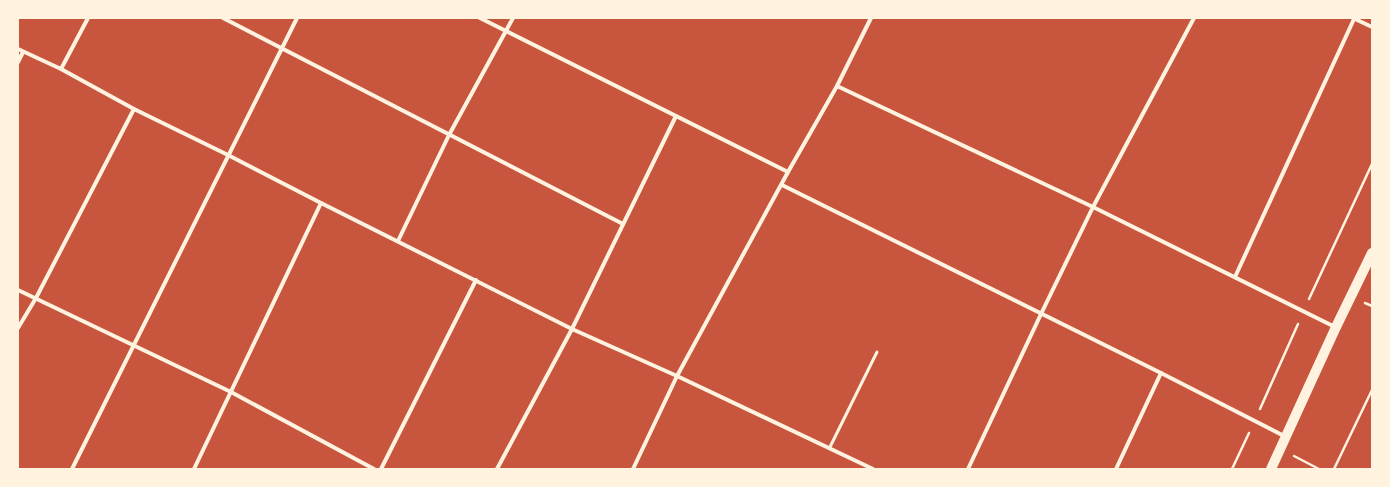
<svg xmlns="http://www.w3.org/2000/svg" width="1390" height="487" font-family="Mulish,sans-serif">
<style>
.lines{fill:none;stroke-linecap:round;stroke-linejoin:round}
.path{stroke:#fff3e0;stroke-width:2.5}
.service{stroke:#fff3e0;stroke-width:3}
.minor{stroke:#fff3e0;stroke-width:4}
.primary{stroke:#fff3e0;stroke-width:10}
</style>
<rect width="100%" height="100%" fill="#c8553d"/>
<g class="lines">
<!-- path -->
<g class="path">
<path d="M1309,299l63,-135"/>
<path d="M1365,303l7,3"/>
<path d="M1260,409l38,-85"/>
<path d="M1294,456l25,13"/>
<path d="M1232,469l17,-36"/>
<path d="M1334,469l38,-79"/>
</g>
<!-- service -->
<path class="service" d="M830,447l47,-95"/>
<!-- minor -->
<g class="minor">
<path d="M223,18l400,206"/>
<path d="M480,18l308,154"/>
<path d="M1353,18l19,9"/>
<path d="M18,49l43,20 73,40 94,46 93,48 251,126 105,47 196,93"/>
<path d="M18,62l5,-10"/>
<path d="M61,69l27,-51"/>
<path d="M837,86l256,121 242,120"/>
<path d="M782,185l379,188 125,64"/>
<path d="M398,241l51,-106 64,-117"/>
<path d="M1235,277l119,-258"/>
<path d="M18,290l213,102 143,77"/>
<path d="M18,328l18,-30 98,-189"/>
<path d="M72,469l225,-451"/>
<path d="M194,469l127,-266"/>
<path d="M381,469l95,-189"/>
<path d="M497,469l75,-140 104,-213"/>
<path d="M633,469l44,-93 111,-204 49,-86 34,-68"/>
<path d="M968,469l73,-155 52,-107 101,-189"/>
<path d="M1116,469l45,-96"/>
</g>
<!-- primary -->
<path class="primary" d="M1271,469l65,-142 36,-74"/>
</g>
<!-- border -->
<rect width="1390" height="487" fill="none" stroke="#fff3e0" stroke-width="38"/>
</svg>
